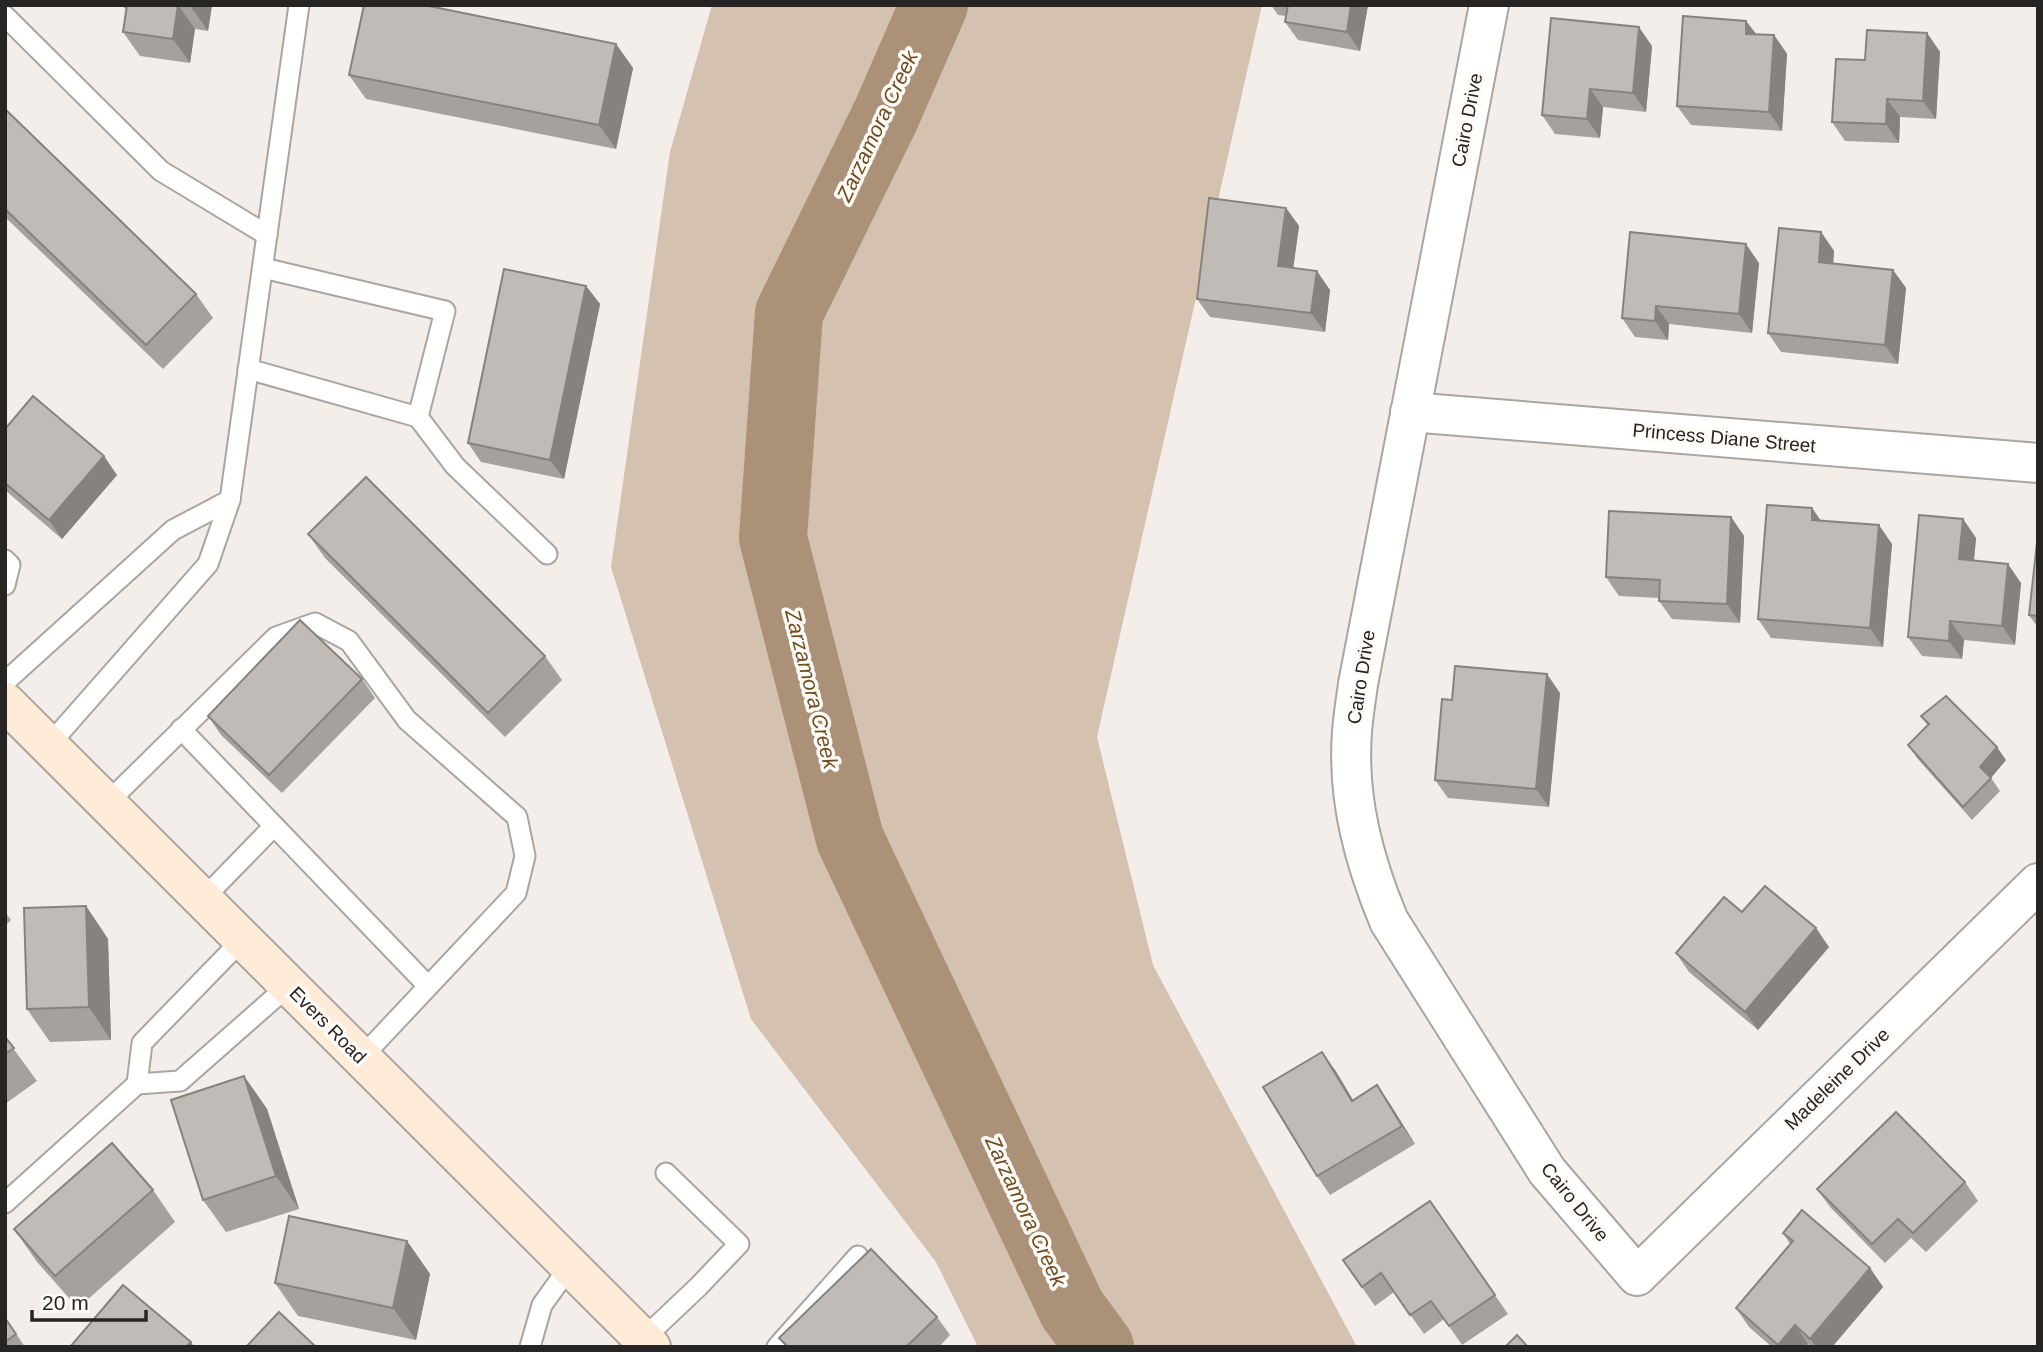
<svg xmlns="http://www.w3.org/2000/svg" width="2043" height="1352" font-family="Arial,sans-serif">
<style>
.green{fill:#d4c1af}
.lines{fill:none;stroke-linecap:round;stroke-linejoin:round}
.river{stroke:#aa9177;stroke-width:68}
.lane-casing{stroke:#aaa5a0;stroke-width:23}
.street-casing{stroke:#aaa5a0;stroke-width:42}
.secondary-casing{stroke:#aaa5a0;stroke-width:42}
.lane{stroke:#fff;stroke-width:19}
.street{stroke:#fff;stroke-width:38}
.secondary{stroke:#feecd9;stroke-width:38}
.wall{fill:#a5a19d}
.shaded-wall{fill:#86837f}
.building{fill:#c0bbb6;stroke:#86837f;stroke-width:2}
.labels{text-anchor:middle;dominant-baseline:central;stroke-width:7;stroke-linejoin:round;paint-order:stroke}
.street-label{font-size:19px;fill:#272523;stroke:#fffcf8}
.water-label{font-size:21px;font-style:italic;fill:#704b1f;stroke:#fffcf8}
</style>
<rect width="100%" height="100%" fill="#f3eee9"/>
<!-- green -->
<path class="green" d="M712,5h550l-165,732 56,228 204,382h-379l-42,-85 -185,-243 -140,-452 59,-415z"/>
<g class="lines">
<!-- river -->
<path class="river" d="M934,5l-48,110 -97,198 -16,225 77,301 222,470 28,38"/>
<!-- lane casing -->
<g class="lane-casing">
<g id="lane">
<path d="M5,16l156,155 106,64"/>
<path d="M248,369l170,48 27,-106 -182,-43"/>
<path d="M418,417l37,49 92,88"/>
<path d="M5,560l5,5 -5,20"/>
<path d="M5,682l168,-152 57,-30"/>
<path d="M181,729l247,257"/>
<path d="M49,745l159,-181 22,-64 69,-495"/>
<path d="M106,804l170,-167 39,-14 34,18 58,79 110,97 8,39 -9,37 -155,165"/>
<path d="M202,900l72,-74"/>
<path d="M137,1084l5,-41 100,-103"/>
<path d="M5,1203l132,-119 43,-3 108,-95"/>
<path d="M643,1339l55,-52 41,-43 -73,-71"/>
<path d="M530,1347l12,-42 28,-39"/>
<path d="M777,1347l81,-91"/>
</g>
</g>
<!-- street casing -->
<g class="street-casing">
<g id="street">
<path d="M1489,5l-131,679c-2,16 -5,32 -6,48 -5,67 12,129 37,189l158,250 90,105 401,-393"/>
<path d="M1410,412l628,51"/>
</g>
</g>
<!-- secondary casing -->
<g class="secondary-casing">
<path id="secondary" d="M5,702l646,645"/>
</g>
<!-- lane -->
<use href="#lane" class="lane"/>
<!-- street -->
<use href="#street" class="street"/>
<!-- secondary -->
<use href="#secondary" class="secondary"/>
</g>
<!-- wall -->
<g class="wall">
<path d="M122,5h90l-4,26 -13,-2 -5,34 -50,-7 -17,-24 4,-21z"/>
<path d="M1271,5h97l-8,46 -62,-11 -13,-18 1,-6 -8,-1z"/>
<path d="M1746,21l10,13 18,1 13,19 -5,77 -91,-6 -14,-19z"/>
<path d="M1927,33l13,19 -4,67 -36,-2 -1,26 -54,-2 -13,-19 33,-62z"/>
<path d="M616,44l17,24 -17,81 -250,-50 -17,-24z"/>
<path d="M1652,46l-6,66 -43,-5 -3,31 -45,-4 -13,-19z"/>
<path d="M5,109l191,185 17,24 -50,51 -158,-152z"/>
<path d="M1286,208l13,18 -6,42 37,22 -5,42 -115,-15 -13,-18z"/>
<path d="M1821,232l13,19 -1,12 60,7 13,18 -8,76 -117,-12 -13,-19z"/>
<path d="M1759,263l-7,70 -83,-9 -1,16 -33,-3 -13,-19z"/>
<path d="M586,286l14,18 -36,175 -83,-17 -13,-19z"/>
<path d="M5,429l112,46 -55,64 -57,-49z"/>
<path d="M1812,508l9,13 71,23 -9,103 -112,-9 -13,-19z"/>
<path d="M1731,517l13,19 -4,87 -68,-4 -13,-18v-3l-40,-2 -13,-19z"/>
<path d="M1963,519l13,19 -2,23 47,22 -6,62 -51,-5 -2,19 -40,-3 -14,-19z"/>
<path d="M308,534l237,122 17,24 -57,57 -180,-179z"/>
<path d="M2038,543v85l-9,-13z"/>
<path d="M362,679l13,19 -93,95 -61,-58 -13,-19z"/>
<path d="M1560,693l-11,114 -101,-9 -13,-18 17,-80z"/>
<path d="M1921,716l85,44 -15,18 9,13 -28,29 -55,-62 -9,-13 20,-19z"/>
<path d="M86,906l22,33 3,101 -61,2 -23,-33z"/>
<path d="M5,912l6,8 -6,6z"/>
<path d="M1829,947l-71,83 -69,-58 -13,-19z"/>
<path d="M5,1037l32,44 -32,23z"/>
<path d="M1335,1070l18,30 24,-15 13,19 25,40 -85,51 -13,-19z"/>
<path d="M244,1076l23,33 32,100 -73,23 -23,-32z"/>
<path d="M1965,1182l13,19 -52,51 -15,-14 -26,25 -55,-56 -13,-18z"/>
<path d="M153,1190l22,32 -97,86 -41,-46 -23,-33z"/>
<path d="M1430,1201l78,113 -46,31 -18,-26 -20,15 -30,-42 -19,14 -32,-46z"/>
<path d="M1783,1233l87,35 13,19 -51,60h-21l-3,-3 -3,3h-33l-23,-20 -13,-19 54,-64z"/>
<path d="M407,1241l23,33 -14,66 -118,-24 -23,-33z"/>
<path d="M5,1317l20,30h-20z"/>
<path d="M937,1317l13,18 -11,12h-153l-7,-9z"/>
</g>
<!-- shaded-wall -->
<g class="shaded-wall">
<path d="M178,5l17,24 -5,34 -17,-24z"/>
<path d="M191,5h21l-4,26 -17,-24z"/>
<path d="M1351,5h17l-8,46 -13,-19z"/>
<path d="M1746,21l14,18 -14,-5z"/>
<path d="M1639,27l13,19 -6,66 -13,-19z"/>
<path d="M1927,33l13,19 -4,67 -13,-18z"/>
<path d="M1774,35l13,19 -5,77 -13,-19z"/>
<path d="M616,44l17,24 -17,81 -17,-24z"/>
<path d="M1590,89l13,18 -3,31 -13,-19z"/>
<path d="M1887,99l13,18 -1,26 -13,-19z"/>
<path d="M1286,208l13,18 -8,59 -13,-19z"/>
<path d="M1821,232l13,19 -2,30 -13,-19z"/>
<path d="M1746,244l13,19 -7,70 -13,-19z"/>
<path d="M1893,270l13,18 -8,76 -13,-19z"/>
<path d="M1317,271l13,19 -5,42 -14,-19z"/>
<path d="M586,286l14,18 -36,175 -14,-19z"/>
<path d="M1656,306l13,18 -1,16 -13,-19z"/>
<path d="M104,456l13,19 -55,64 -13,-19z"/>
<path d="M1812,508l13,19 -13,-7z"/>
<path d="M1731,517l13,19 -4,87 -13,-19z"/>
<path d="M1963,519l13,19 -4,40 -13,-19z"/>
<path d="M1879,525l13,19 -9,103 -13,-19z"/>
<path d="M2008,564l13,19 -6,62 -13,-19z"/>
<path d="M1950,621l14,19 -2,19 -13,-18z"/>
<path d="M1547,674l13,19 -11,114 -13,-18z"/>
<path d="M1997,747l9,13 -17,20 -9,-13z"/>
<path d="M86,906l22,33 3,101 -22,-33z"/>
<path d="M1816,928l13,19 -71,83 -13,-18z"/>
<path d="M1322,1052l13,18 30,50 -13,-19z"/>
<path d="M244,1076l23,33 32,100 -23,-33z"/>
<path d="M1377,1085l13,19 25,40 -13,-18z"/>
<path d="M407,1241l23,33 -14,66 -23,-32z"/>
<path d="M1870,1268l13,19 -51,60h-16l-6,-8z"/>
<path d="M1795,1325l13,19 -3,3h-25l-2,-2z"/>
<path d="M191,1342l3,5h-8z"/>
</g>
<!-- building -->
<g class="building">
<path d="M127,5h51l-5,34 -50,-7z"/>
<path d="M364,5h60l192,39 -17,81 -250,-50z"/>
<path d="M1288,5h63l-4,27 -62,-10z"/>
<path d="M1683,16l63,5v13l28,1 -5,77 -92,-6z"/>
<path d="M1551,18l88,9 -6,66 -43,-4 -3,30 -45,-4z"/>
<path d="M1867,30l60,3 -4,68 -36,-2 -1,25 -54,-2 4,-63 29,1z"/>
<path d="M5,109l191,185 -50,51 -141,-136z"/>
<path d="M1209,198l77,10 -8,58 39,5 -6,42 -114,-14z"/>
<path d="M1779,228l42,4 -2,30 74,8 -8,75 -117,-12z"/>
<path d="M1630,232l116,12 -7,70 -83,-8 -1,15 -33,-3z"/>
<path d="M504,269l82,17 -36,174 -82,-17z"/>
<path d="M33,396l71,60 -55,64 -44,-37v-54z"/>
<path d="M366,477l179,179 -57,57 -180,-179z"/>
<path d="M1767,505l45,3v12l67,5 -9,103 -112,-9z"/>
<path d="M1609,511l122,6 -4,87 -68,-3 1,-21 -54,-3z"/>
<path d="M1919,515l44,4 -4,40 49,5 -6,62 -52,-5 -1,20 -41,-4z"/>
<path d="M2037,542l1,1v73l-9,-1z"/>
<path d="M300,620l62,59 -93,96 -61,-59z"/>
<path d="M1455,666l92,8 -11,115 -101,-9 7,-81 10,1z"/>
<path d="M1946,696l51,51 -17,20 11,11 -28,29 -55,-62 21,-21 -8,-8z"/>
<path d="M1765,886l51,42 -71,84 -69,-59 48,-56 18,15z"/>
<path d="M86,906l3,101 -62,2 -3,-101z"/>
<path d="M5,1037l9,11 -9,6z"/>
<path d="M1322,1052l30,49 25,-16 25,41 -85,50 -54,-89z"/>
<path d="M244,1076l32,100 -73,24 -32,-100z"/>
<path d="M1896,1112l69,70 -52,51 -15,-14 -26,25 -55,-55z"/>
<path d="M112,1143l41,47 -98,86 -41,-47z"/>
<path d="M1430,1201l65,94 -46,31 -18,-25 -21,14 -29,-42 -19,14 -19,-27z"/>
<path d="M1802,1210l68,58 -60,71 -15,-14 -17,20 -42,-37 57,-67 -10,-8z"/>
<path d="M289,1216l118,25 -14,67 -118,-25z"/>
<path d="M871,1249l66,68 -31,30h-118l-9,-9z"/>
<path d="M123,1285l68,57 -5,5h-116z"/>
<path d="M279,1312l37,35h-70z"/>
<path d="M5,1318l11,16 -11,8z"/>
<path d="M1517,1335l11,12h-23z"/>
</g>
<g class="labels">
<!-- street labels -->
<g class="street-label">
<text transform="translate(1467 120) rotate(-79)">Cairo Drive</text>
<text transform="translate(1724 438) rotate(5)">Princess Diane Street</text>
<text transform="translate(1361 677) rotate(-81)">Cairo Drive</text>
<text transform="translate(328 1025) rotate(45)">Evers Road</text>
<text transform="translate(1837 1079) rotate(-44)">Madeleine Drive</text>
<text transform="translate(1575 1202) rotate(51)">Cairo Drive</text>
</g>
<!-- water labels -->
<g class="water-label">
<text transform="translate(877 126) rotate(-65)">Zarzamora Creek</text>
<text transform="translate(812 689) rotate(76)">Zarzamora Creek</text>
<text transform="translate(1026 1211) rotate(65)">Zarzamora Creek</text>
</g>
</g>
<!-- border -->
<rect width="2043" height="1352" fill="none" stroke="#272523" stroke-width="14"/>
<!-- scale -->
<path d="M32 1310v10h114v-10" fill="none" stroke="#272523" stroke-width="3.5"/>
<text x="42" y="1310" font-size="21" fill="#272523" stroke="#fffcf8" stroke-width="5" paint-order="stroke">20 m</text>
</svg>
